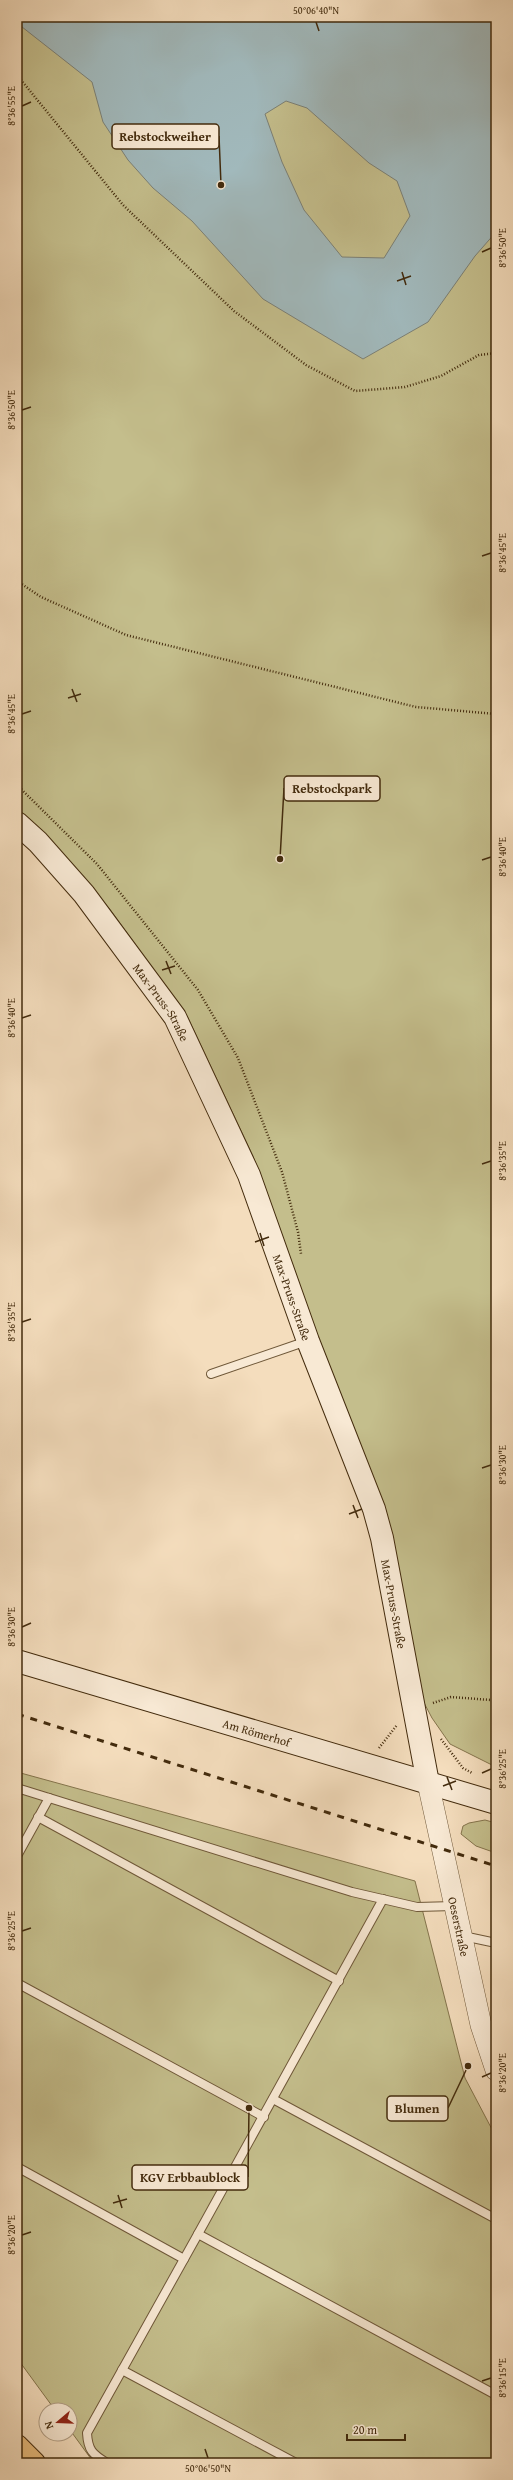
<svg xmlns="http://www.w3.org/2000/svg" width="513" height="2480" font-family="'Gentium Book Plus',serif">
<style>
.green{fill:#c4be8c;stroke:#84744c}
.water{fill:#a1b9bc;stroke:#7b8076;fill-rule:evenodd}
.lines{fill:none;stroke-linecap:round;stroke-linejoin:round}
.service-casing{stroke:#6f5839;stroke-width:10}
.tertiary-casing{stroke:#6f5839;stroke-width:22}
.secondary-casing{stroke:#432b0d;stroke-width:24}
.motorway-casing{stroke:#432b0d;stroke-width:24}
.path{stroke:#432b0d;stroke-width:2.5;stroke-dasharray:1 2;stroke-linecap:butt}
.service{stroke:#f8e9d4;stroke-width:8}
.tertiary{stroke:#f8e9d4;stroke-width:21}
.secondary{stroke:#f8e9d4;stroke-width:22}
.motorway{stroke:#eabe7e;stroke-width:22}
.rail{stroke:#432b0d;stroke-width:3;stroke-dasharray:7 7;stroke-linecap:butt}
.ticks{fill:none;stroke:#432b0d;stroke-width:1.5}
.labels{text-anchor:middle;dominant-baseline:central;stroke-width:3;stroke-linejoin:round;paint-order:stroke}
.street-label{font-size:12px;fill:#432b0d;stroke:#f8e9d4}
.leader{fill:none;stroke:#432b0d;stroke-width:1.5}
.callout-dot{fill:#432b0d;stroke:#f8e9d4;stroke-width:1.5}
.callout{fill:#f8e9d4;stroke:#432b0d;stroke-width:1.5}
.callout-label{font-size:13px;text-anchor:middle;font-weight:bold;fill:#432b0d}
.neatline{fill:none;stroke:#432b0d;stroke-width:1.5}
.ticks-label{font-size:10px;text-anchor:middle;fill:#432b0d}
</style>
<rect width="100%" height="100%" fill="#f4ddbd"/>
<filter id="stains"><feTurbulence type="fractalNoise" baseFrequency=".005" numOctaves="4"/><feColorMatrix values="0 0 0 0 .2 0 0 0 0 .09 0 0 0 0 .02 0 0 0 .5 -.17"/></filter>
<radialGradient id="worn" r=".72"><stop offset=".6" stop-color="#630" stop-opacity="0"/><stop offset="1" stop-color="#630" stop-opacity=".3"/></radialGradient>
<!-- green -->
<g class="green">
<path d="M17,17h479v1750l-46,-23 -18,-26 -11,-21 -89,-310 -79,-231 -66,-140 -78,-108 -92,-97z"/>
<path d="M17,1772l398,109 50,197 31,59v326h-402l-24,-33v-20h-15l-38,-52z"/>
<path d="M485,1820l11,3v30l-20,-7 -15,-12 2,-8 6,-3z"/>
</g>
<!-- water -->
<path class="water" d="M17,17h479v215l-21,24 -47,66 -65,37 -100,-60 -71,-78 -39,-33 -25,-28 -25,-38 -11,-40 -75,-59zM286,101l21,7 62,55 28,18 13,35 -26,42 -42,-1 -38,-47 -22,-48 -17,-48z"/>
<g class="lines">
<!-- service casing -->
<g class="service-casing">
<g id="service">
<path d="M211,1374l96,-33"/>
<path d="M17,1788l335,104 65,15 37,-1"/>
<path d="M38,1817l301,164"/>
<path d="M17,1856l32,-58"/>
<path d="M383,1899l-185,335 298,161"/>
<path d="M463,1936l33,7"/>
<path d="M17,1983l247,134"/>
<path d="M273,2099l223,120"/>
<path d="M17,2167l167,92"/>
<path d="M122,2370l174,93"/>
<path d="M107,2463c-15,-9 -19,-13 -20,-30l111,-199"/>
</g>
</g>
<!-- tertiary casing -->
<g class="tertiary-casing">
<g id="tertiary">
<path id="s1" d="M428,1783l53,242 15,45"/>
</g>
</g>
<!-- secondary casing -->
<g class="secondary-casing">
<g id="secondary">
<path id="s2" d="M17,823l21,19 46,52 91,123 74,158 59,166 66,168 8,29 46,245"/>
<path id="s3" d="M17,1661l479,142"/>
</g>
</g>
<!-- motorway casing -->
<g class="motorway-casing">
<path id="motorway" d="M17,2446l17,17"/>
</g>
<!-- path -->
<g class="path">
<path d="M17,75l106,130 111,106 72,54 49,26 50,-4 36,-11 38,-21 17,-2"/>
<path d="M17,581l24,16 85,38 290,72 80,7"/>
<path d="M17,785l80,79 101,126 40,68 44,114 16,60 3,22"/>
<path d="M433,1703l18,-6 40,3 5,-2"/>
<path d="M441,1739l22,29 9,5"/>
<path d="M379,1748l18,-23"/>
</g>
<!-- service -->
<use href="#service" class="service"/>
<!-- tertiary -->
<use href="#tertiary" class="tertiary"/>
<!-- secondary -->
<use href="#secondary" class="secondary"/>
<!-- motorway -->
<use href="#motorway" class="motorway"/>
<!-- rail -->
<path class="rail" d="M17,1714l479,152"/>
</g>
<!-- ticks -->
<path class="ticks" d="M316,22l3,9M22,106l9,-4M482,252l9,-4M402,272l4,13M397,281l14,-5M22,410l9,-3M482,556l9,-3M72,689l5,13M68,698l13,-4M22,714l9,-3M482,860l9,-3M166,961l5,13M162,970l13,-4M22,1018l9,-3M482,1164l9,-3M260,1233l4,13M255,1242l14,-5M22,1322l9,-3M482,1468l9,-3M353,1505l5,13M349,1514l13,-5M22,1627l9,-4M482,1773l9,-4M447,1777l5,13M443,1786l13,-5M22,1931l9,-3M482,2077l9,-4M118,2195l4,13M113,2203l14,-4M22,2235l9,-3M482,2381l9,-3M205,2449l3,9"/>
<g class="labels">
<!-- street labels -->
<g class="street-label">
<text stroke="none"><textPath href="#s2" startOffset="231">Max-Pruss-Straße</textPath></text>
<text stroke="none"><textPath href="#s2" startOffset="555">Max-Pruss-Straße</textPath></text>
<text stroke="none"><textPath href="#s2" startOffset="879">Max-Pruss-Straße</textPath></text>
<text stroke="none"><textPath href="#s3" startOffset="250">Am Römerhof</textPath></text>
<text stroke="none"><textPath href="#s1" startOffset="147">Oeserstraße</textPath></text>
</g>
</g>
<!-- callouts -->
<path class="leader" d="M221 185L219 136M280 859L284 788M468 2066L448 2108M249 2108L248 2177"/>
<g class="callout-dot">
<circle cx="221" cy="185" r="4"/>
<circle cx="280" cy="859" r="4"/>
<circle cx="468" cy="2066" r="4"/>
<circle cx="249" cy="2108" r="4"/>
</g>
<g class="callout">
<rect x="112" y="124" width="107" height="25" rx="4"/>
<rect x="284" y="776" width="96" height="25" rx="4"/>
<rect x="387" y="2096" width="61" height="25" rx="4"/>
<rect x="132" y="2165" width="116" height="25" rx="4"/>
</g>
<g class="callout-label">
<text x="165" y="141">Rebstockweiher</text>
<text x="332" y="793">Rebstockpark</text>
<text x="417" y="2113">Blumen</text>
<text x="190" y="2182">KGV Erbbaublock</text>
</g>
<!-- margin -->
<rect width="513" height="2480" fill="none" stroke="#f4ddbd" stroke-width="44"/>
<!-- north arrow -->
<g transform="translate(58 2422) rotate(251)"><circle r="19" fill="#f8e9d4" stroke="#b09d84"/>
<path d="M0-3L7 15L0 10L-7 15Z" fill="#8f2418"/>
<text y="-6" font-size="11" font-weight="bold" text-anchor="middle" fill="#432b0d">N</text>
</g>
<!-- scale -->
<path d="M347 2434v6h58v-6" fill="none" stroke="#432b0d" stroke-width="2"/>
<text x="353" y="2434" font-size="12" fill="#432b0d" stroke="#f8e9d4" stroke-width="3" paint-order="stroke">20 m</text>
<rect x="22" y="22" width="469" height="2436" class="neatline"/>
<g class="ticks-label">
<text x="316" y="14">50°06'40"N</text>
<text transform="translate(11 106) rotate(-90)" y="4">8°36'55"E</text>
<text transform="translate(502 248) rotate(-90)" y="4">8°36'50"E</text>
<text transform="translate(11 410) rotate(-90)" y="4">8°36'50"E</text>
<text transform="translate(502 553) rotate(-90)" y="4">8°36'45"E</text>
<text transform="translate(11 714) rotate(-90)" y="4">8°36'45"E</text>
<text transform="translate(502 857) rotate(-90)" y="4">8°36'40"E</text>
<text transform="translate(11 1018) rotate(-90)" y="4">8°36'40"E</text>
<text transform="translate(502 1161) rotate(-90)" y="4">8°36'35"E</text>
<text transform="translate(11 1322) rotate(-90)" y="4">8°36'35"E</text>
<text transform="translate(502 1465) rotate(-90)" y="4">8°36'30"E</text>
<text transform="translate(11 1627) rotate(-90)" y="4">8°36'30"E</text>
<text transform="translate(502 1769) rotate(-90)" y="4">8°36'25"E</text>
<text transform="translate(11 1931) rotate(-90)" y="4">8°36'25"E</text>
<text transform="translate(502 2073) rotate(-90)" y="4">8°36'20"E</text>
<text transform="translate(11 2235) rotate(-90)" y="4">8°36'20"E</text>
<text transform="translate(502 2378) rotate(-90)" y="4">8°36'15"E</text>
<text x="208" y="2472">50°06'50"N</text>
</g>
<rect width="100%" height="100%" filter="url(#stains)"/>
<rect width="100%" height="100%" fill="url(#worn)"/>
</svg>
